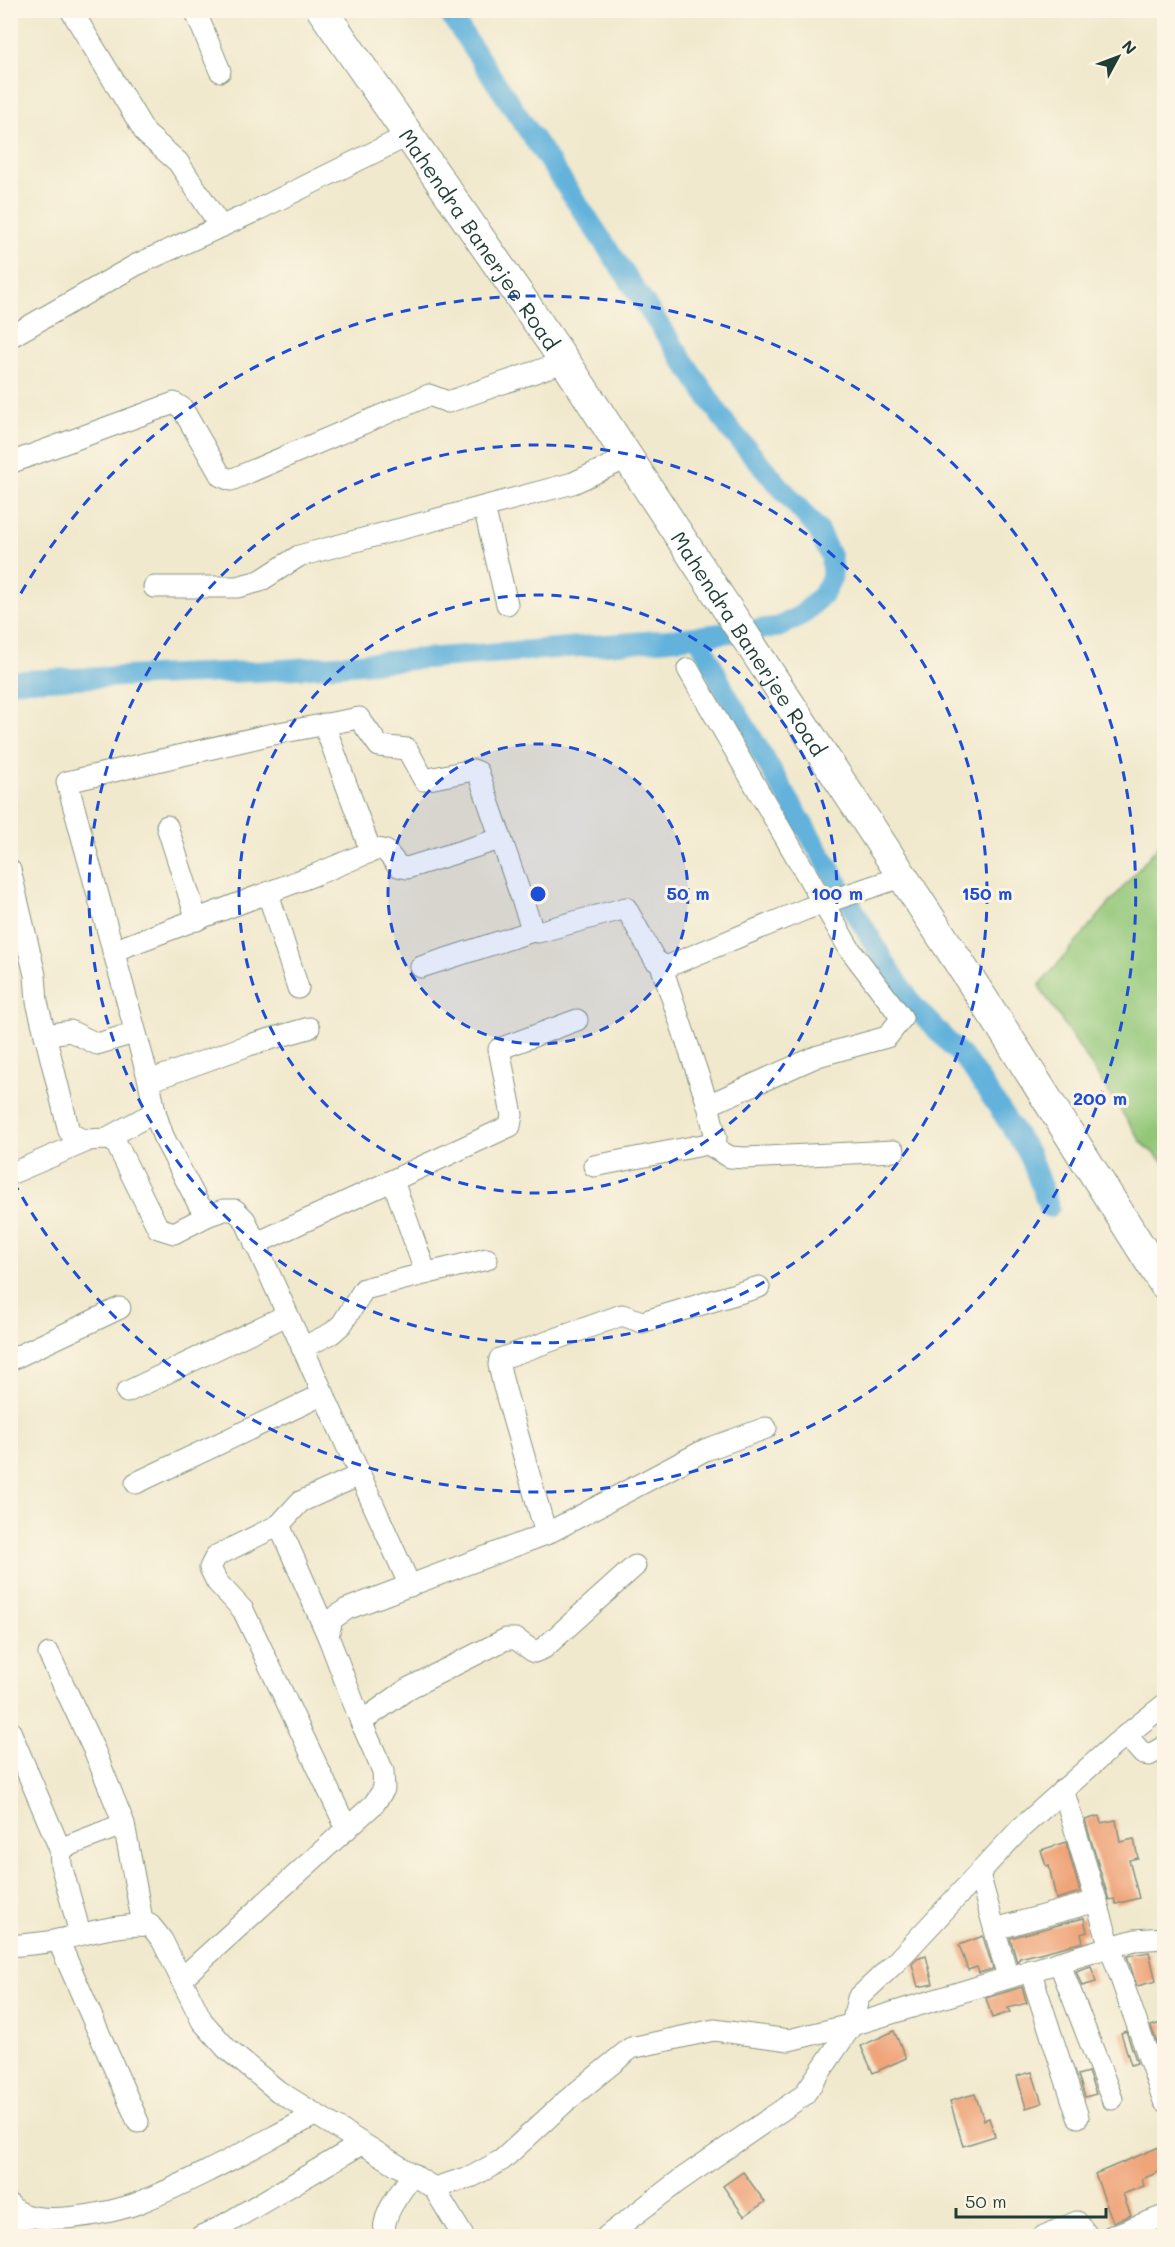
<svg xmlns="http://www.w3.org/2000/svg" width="1175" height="2247" font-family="Mali,sans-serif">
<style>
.green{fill:#92c778;stroke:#588256;stroke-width:1.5}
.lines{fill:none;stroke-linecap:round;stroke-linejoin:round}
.canal{stroke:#62b2dc;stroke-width:21}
.building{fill:#efa479}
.street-casing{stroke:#889380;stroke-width:23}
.secondary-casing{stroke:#889380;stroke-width:32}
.street{stroke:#fff;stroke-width:21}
.secondary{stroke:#fff;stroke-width:30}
.ring{fill:none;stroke:#1d4ed8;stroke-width:3;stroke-dasharray:10 8}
.labels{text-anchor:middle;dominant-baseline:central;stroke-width:6;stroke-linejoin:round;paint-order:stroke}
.street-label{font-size:21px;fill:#1f3d34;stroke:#fcf5e5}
.centre{fill:#1d4ed8;stroke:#fcf5e5;stroke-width:3}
.ring-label{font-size:18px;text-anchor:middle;font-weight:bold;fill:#1d4ed8;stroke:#fcf5e5;stroke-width:6;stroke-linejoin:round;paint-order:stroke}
</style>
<rect width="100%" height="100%" fill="#fcf5e5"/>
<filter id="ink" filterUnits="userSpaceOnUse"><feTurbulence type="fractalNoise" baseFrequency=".0167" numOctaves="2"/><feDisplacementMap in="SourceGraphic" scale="12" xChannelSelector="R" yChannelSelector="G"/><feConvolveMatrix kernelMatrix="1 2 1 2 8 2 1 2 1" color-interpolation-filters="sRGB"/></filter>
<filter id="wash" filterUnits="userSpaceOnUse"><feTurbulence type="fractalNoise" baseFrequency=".008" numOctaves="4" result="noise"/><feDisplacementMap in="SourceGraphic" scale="24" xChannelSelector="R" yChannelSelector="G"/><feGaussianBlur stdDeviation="1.35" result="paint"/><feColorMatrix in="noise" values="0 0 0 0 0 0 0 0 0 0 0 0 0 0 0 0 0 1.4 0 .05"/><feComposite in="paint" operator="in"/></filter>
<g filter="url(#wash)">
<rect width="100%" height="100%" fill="#f1e9cd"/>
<!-- green -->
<path class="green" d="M1164,839v323l-22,-19 -103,-157z"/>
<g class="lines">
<!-- canal -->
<g class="canal">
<path d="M698,636l27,56 162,274 27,40 53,56 30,43 32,49 20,53"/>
<path d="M10,681l254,-10 400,-31 115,-13 24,-13 21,-21 8,-16 -1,-20 -13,-27 -90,-103 -281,-417"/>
</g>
</g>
<g id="blocks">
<!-- building -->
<g class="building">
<path d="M1099,1816l2,7 15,-3 4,22 14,-3 4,19 -9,2 10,38 -23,6 -2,-5 -5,1 -24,-80z"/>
<path d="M1066,1842l14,50 -24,7 -7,-34 -3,1 -5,-16z"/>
<path d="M1084,1918l3,14 -6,2 2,8 -63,16 -3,4 -7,-24z"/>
<path d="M983,1936l10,33 -14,4 -2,-6 -9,3 -9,-25z"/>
<path d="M1149,1952l7,29 -19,5 -10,-30z"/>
<path d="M926,1956l7,28 -15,3 -6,-23 5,-5z"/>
<path d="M1091,1966l5,16 -14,4 -6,-15z"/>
<path d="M1022,1987l5,16 -19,5 2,4 -18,6 -6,-20z"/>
<path d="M1164,2022v42l-13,-38z"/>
<path d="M894,2031l12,27 -33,15 -12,-27z"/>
<path d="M1126,2031l11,32 -6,2 -10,-32z"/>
<path d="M1032,2072l10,31 -16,5 -9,-32z"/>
<path d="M1088,2072l8,22 -11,3 -7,-22z"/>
<path d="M975,2094l9,26 5,-2 6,18 -32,10 -13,-45z"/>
<path d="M1164,2145v25l-22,9 2,7 -21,8 8,21 -18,7 -18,-48z"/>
<path d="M743,2172l22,30 -21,14 -21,-30z"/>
</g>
</g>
</g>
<g filter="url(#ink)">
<use href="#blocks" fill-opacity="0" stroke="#889380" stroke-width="1.5"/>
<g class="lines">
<!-- street casing -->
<g class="street-casing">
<g id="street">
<path d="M71,10l75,124 32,28 43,65"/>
<path d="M195,10l25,61"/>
<path d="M10,337l126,-72 115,-52 156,-77"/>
<path d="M10,463l164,-60 8,5 39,68 10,4 198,-85 19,7 116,-40"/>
<path d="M484,507l23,97"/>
<path d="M154,587h83l23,-6 39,-25 274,-73 54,-25"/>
<path d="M688,669l161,279 53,70 -15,19 -69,19 -110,49"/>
<path d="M324,724l47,128"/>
<path d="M167,826l30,94"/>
<path d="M10,870l25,105 2,27 32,129c14,16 28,4 46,10l43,87 16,5 35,-18"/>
<path d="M268,893l30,95"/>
<path d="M113,951l204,-77 60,-25 9,2 12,15 9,2 93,-29"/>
<path d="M421,967l112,-36"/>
<path d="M45,1035l25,-4 27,13 37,-11"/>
<path d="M149,1081l100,-36 60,-17"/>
<path d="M107,1138l48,-26"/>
<path d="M708,1144l22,13 15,1 149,-7"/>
<path d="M594,1166l114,-22 8,-6 -8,-33 -47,-140"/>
<path d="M10,1174l75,-32"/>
<path d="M393,1181l32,90 3,2 59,-14"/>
<path d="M255,1244l255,-118 2,-11 -13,-66 78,-29"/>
<path d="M302,1348l30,-15 10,-9 22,-35 64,-16"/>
<path d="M10,1360l110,-52"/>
<path d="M127,1392l160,-77"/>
<path d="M136,1483l188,-89"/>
<path d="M279,1525l-63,31 -6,12 7,14 26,28 104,219"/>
<path d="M546,1534l-43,-151 -4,-18 1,-6 122,-44 20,7 117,-35"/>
<path d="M410,1586l-165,-366 -10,-10h-11l-15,5 -10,-10 -36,-69 -8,-24 -6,-31 -82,-299 201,-47 91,-17 20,28 28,3 17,31 49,-10 5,2 55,159 5,1 88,-24 29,52 11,7 140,-58 95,-32"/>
<path d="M328,1636l-49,-111 21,-23 60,-27"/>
<path d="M49,1654l46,98 29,72 19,101"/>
<path d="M361,1722l48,-34 97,-49h10l18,13 10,-4 91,-82"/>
<path d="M10,1731l50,118 1,16 19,68"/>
<path d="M1126,1735l17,19 6,1 15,-8"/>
<path d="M1063,1789l47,158 54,154"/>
<path d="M60,1849l64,-25"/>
<path d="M979,1874l29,103"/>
<path d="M995,1929l102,-28"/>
<path d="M58,1940l80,182"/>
<path d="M10,1946c16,-2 32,-2 48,-6 31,-7 60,-16 92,-15l12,15 40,81 25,28 51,42 156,97 39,-12 29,-16 63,-58 66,-54 83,-18 75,10 70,-17 244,-74 32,-9 29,-2"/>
<path d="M1059,1962l53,137"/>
<path d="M1030,1970l48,147"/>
<path d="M181,1979l193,-175 10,-15 -1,-18 -22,-49 -33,-86 4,-17 15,-10 199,-75 159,-84 61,-22"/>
<path d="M434,2188l29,48"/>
<path d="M10,2205c18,26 103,8 128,-2 58,-23 121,-59 177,-88"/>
<path d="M14,2210l7,26"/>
<path d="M201,2236l18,-8 142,-84"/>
<path d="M385,2236c-5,-21 17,-45 28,-62"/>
<path d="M607,2236l73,-56 124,-85 48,-70 6,-27 38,-36 125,-134 94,-84 49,-39"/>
<path d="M1044,2236l33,-14 11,14"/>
<path d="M1112,2236l52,-20"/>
</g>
</g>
<!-- secondary casing -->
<g class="secondary-casing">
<g id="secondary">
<path id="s1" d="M322,10l246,356 434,662 162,256"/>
</g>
</g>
<!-- street -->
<use href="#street" class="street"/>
<!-- secondary -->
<use href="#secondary" class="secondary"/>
</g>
</g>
<!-- distance rings -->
<circle cx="538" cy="894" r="150" fill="#1d4ed8" fill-opacity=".12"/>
<g class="ring">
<circle cx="538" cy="894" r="150"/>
<circle cx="538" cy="894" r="299"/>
<circle cx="538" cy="894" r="449"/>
<path d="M12 609A598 598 0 1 1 12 1179"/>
</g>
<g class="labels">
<!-- street labels -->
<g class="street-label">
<text stroke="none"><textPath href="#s1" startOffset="278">Mahendra Banerjee Road</textPath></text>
<text stroke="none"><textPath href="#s1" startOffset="764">Mahendra Banerjee Road</textPath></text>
</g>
</g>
<circle cx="538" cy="894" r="9" class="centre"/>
<g class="ring-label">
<text x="688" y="900">50 m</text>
<text x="837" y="900">100 m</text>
<text x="987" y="900">150 m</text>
<text x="1100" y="1105">200 m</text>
</g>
<!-- margin -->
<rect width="1175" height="2247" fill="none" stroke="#fcf5e5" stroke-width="36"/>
<!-- north arrow -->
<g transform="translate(1118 57) rotate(49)" stroke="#fcf5e5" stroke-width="4.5" paint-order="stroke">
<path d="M0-4.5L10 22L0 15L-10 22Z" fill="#1f3d34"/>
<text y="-9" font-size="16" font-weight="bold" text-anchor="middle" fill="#1f3d34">N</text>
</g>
<!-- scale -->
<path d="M956 2208v9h150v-9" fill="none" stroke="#1f3d34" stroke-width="3"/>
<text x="965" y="2208" font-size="18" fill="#1f3d34" stroke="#fcf5e5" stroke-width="4.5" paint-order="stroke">50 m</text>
</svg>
